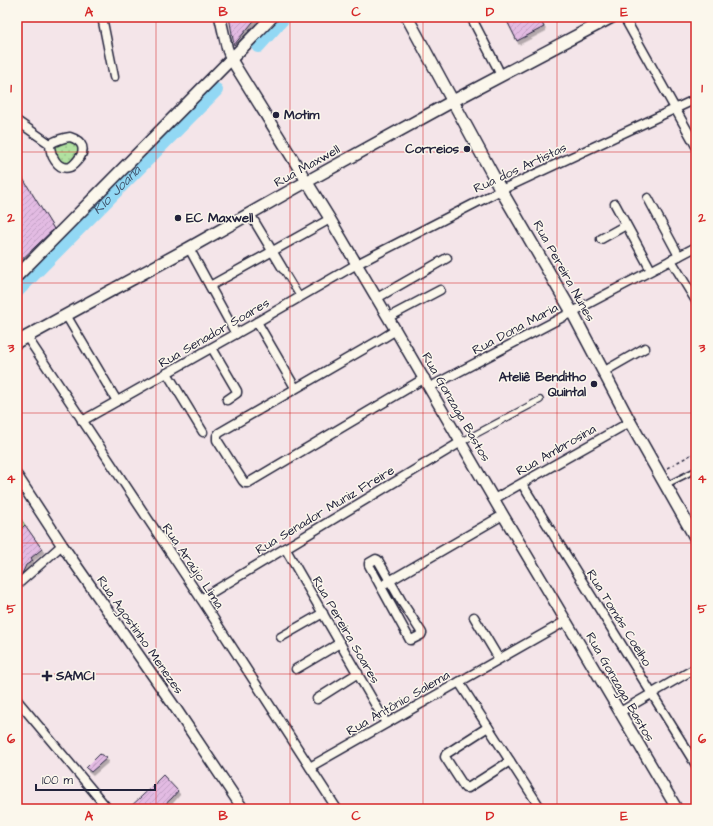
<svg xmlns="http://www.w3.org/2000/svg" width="713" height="826" font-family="'Architects Daughter',sans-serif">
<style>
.grass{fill:#b1e1a0;stroke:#6a826e}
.park{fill:url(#park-dots);stroke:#6a826e}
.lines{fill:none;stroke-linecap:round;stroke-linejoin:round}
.river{stroke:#92d8f4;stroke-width:14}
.building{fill:url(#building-hatch);stroke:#22223b;filter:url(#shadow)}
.service-casing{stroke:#22223b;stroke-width:7}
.pedestrian-casing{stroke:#22223b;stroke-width:8}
.minor-casing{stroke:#22223b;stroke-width:11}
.tertiary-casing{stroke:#22223b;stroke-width:13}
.secondary-casing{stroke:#22223b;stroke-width:14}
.path{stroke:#22223b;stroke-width:1.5;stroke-dasharray:3 3;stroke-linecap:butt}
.service{stroke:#fbf7ec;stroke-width:4}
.pedestrian{stroke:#fbf7ec;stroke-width:5.5}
.minor{stroke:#fbf7ec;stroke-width:8}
.tertiary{stroke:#fbf7ec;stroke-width:10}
.secondary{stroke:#fbf7ec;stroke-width:11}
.grid{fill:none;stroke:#d62828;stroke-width:1;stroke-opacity:0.55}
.poi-dot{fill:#22223b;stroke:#fbf7ec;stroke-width:1.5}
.labels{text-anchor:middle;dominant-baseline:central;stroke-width:3;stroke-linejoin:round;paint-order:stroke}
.poi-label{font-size:13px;font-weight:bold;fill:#22223b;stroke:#fbf7ec;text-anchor:start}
.street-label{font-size:13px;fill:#22223b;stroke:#fbf7ec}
.water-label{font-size:14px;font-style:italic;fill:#445972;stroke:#fbf7ec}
.neatline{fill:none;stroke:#d62828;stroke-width:1.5}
.grid-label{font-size:13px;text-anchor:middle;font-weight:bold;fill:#d62828}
</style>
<defs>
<pattern id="park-dots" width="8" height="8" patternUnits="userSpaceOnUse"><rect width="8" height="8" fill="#b1e1a0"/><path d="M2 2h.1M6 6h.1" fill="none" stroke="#98c18b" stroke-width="1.8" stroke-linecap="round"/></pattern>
<pattern id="building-hatch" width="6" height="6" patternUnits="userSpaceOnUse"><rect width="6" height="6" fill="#e3bbe3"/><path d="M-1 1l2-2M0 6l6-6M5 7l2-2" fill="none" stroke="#c2a0c4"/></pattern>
<filter id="shadow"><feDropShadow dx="2" dy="3.5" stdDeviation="0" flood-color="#0004"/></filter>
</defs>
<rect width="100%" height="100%" fill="#f4e5e9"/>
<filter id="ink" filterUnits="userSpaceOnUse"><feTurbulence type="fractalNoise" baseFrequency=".025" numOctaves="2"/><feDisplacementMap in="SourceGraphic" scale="8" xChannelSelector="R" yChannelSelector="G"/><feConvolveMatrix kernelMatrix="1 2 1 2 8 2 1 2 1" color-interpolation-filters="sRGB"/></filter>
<g filter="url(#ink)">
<!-- grass -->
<path class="grass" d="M17,513l8,12 -8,8z"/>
<!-- park -->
<path class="park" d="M76,140l4,11 -9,14h-7l-7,-5 -4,-15 6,-4z"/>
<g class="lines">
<!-- river -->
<g class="river">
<path d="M258,46l26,-29"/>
<path id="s1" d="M17,291l199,-201"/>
</g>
</g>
<!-- building -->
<g class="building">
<path d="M229,17h28l-23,28z"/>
<path d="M505,17h34l5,10 -27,14z"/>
<path d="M17,169l37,60 -37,35z"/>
<path d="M25,525l17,24 -11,9 2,3 -7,4 -4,9 -5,4v-45z"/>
<path d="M100,754l7,4 -16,14 -5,-4z"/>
<path d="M163,775l15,16 -6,7 -12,11h-32l28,-26v-1z"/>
</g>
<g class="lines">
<!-- service casing -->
<g class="service-casing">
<path id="service" d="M666,485l30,-15"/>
</g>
<!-- pedestrian casing -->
<g class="pedestrian-casing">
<g id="pedestrian">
<path d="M283,269l17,28"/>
<path d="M461,442l79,-42"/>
</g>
</g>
<!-- minor casing -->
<g class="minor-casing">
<g id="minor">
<path d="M102,17l12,60"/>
<path d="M471,17l26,50 4,9"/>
<path d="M624,17l72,129"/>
<path d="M17,121l33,23"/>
<path d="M70,137c13,4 17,13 7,24 -2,2 -4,5 -7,6 -13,4 -20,-13 -20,-23 7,-4 12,-6 20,-7z"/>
<path d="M648,198l31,58"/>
<path d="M615,204l36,66"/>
<path d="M250,214l33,55"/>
<path d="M601,239l25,-14"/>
<path d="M189,248l47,86"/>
<path d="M671,260l25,41"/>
<path d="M210,286l120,-67"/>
<path d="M377,298l70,-40"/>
<path d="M66,315l51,86"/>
<path d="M389,317l51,-27"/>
<path d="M257,322l36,62"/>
<path d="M396,330l-13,8 -164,95 -2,3v4l26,41 2,2h3l177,-105"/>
<path d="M27,337l174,262 136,210"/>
<path d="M212,348l25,43v2l-10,7"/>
<path d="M603,372l42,-24"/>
<path d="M167,373l36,59"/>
<path d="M430,387l266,-140"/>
<path d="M82,421l175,-99 43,-25 57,-33 144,-74 195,-91"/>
<path d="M522,484l174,281"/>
<path d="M494,499l136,-77"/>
<path d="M285,548l101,175"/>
<path d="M376,559l2,1 24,42 20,31 -1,2 -10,5h-1l-41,-75v-2z"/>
<path d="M386,583l117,-68"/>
<path d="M17,585l45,-40"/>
<path d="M201,599l260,-157"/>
<path d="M474,617l25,42"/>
<path d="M281,637l42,-24"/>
<path d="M296,669l44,-26"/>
<path d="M459,682l82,127"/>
<path d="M317,699l41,-26"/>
<path d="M17,700l91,109"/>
<path d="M620,712l76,-44"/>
<path d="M488,727l-42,27 -1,3 20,31h3l42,-27"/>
<path d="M310,767l256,-146"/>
</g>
</g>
<!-- tertiary casing -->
<g class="tertiary-casing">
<g id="tertiary">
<path d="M220,17l7,31 4,11 99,160 62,105 111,191 63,106 111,188"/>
<path d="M17,476l45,69 112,161 69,103"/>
</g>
</g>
<!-- secondary casing -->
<g class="secondary-casing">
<g id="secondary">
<path d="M407,17l94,173 71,122 58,110 66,117"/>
<path d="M17,276l224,-227 31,-32"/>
<path d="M17,342l172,-94 108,-61 156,-86 159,-84"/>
</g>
</g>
<!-- path -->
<path class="path" d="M667,468l29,-16"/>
<!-- service -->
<use href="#service" class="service"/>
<!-- pedestrian -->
<use href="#pedestrian" class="pedestrian"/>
<!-- minor -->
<use href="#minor" class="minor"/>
<!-- tertiary -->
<use href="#tertiary" class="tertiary"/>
<!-- secondary -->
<use href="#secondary" class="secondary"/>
</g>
</g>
<!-- grid -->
<path class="grid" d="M156,17v792M290,17v792M423,17v792M557,17v792M17,152h679M17,283h679M17,413h679M17,543h679M17,674h679"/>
<!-- markers -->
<g class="poi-dot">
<circle cx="276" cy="115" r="4"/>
<circle cx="467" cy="149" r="4"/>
<circle cx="178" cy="218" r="4"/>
<circle cx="594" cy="384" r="4"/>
<path d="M45 670h4v4h4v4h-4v4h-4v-4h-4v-4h4z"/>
</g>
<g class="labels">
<!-- poi labels -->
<g class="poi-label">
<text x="284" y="115">Motim</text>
<text x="459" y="149" text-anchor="end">Correios</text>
<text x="186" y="218">EC Maxwell</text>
<text x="586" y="377" text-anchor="end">Ateliê Benditho<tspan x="586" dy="15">Quintal</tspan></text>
<text x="56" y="676">SAMCI</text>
</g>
<!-- street labels -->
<g class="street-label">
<text transform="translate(307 166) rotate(-29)">Rua Maxwell</text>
<text transform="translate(520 168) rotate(-25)">Rua dos Artistas</text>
<text transform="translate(564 271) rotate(61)">Rua Pereira Nunes</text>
<text transform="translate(515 329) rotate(-28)">Rua Dona Maria</text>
<text transform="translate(214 333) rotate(-30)">Rua Senador Soares</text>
<text transform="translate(456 407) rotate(60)">Rua Gonzaga Bastos</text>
<text transform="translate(556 450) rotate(-30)">Rua Ambrosina</text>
<text transform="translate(325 510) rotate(-31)">Rua Senador Muniz Freire</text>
<text transform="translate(193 566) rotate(56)">Rua Araújo Lima</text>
<text transform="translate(619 618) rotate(58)">Rua Tomás Coelho</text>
<text transform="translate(346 630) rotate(60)">Rua Pereira Soares</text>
<text transform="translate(140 635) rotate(55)">Rua Agostinho Menezes</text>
<text transform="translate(620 687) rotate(60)">Rua Gonzaga Bastos</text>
<text transform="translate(398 703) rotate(-30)">Rua Antônio Salema</text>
</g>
<!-- water labels -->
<g class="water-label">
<text stroke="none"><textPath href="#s1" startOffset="142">Rio Joana</textPath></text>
</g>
</g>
<!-- margin -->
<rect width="713" height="826" fill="none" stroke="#fbf7ec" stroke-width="44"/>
<!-- scale -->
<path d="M36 784v6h119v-6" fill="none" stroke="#22223b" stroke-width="2"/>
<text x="42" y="784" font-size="12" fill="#22223b" stroke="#fbf7ec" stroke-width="3" paint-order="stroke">100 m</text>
<rect x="22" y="22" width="669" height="782" class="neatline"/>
<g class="grid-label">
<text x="89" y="16">A</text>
<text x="223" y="16">B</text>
<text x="356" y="16">C</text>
<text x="490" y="16">D</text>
<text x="624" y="16">E</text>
<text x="11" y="92">1</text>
<text x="702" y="92">1</text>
<text x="11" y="222">2</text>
<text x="702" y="222">2</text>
<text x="11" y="352">3</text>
<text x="702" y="352">3</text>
<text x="11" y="483">4</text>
<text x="702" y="483">4</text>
<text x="11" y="613">5</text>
<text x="702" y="613">5</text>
<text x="11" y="743">6</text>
<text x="702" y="743">6</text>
<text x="89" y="820">A</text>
<text x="223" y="820">B</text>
<text x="356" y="820">C</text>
<text x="490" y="820">D</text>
<text x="624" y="820">E</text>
</g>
</svg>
